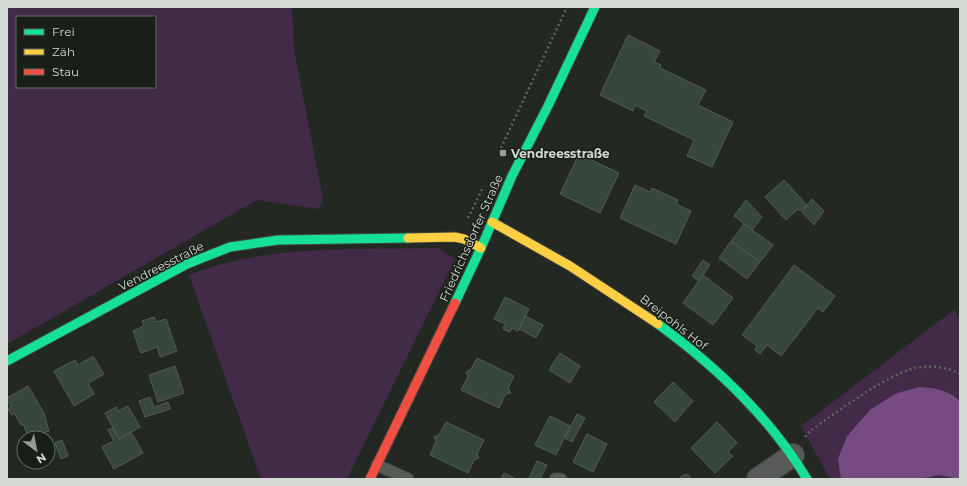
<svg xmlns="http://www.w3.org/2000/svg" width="967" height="486" font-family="Montserrat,sans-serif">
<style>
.green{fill:#412b48;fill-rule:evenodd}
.water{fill:#754b82}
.building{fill:#38473c;stroke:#555955}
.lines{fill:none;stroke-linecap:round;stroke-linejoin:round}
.lane-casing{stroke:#414541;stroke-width:13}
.street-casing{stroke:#414541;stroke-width:24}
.fast-casing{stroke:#414541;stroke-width:11}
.slow-casing{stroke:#414541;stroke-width:11}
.jam-casing{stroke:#414541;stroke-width:11}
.path{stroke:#626462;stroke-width:2.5;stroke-dasharray:2 3;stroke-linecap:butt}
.lane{stroke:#575a57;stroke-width:11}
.street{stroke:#575a57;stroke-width:22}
.fast{stroke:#16e098;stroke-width:9}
.slow{stroke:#ffcf43;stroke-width:9}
.jam{stroke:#f24e42;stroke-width:9}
.poi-dot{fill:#969b96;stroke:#181f19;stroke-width:1.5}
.labels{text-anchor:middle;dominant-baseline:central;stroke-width:3;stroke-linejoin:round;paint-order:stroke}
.poi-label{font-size:12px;font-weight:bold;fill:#d4d9d4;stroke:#181f19;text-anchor:start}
.street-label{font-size:12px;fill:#d4d9d4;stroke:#181f19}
</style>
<rect width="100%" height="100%" fill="#232823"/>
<!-- green -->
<g class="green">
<path d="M7,7h285l2,43 29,149 -4,10 -62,-9 -250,144zM17,17h138v70h-138z"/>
<path d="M438,248l17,11 -108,220h-86l-72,-204c78,-31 166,-25 249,-27z"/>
<path d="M954,310l6,8v161h-130l-29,-53z"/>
</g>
<!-- water -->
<path class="water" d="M920,387c15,1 28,3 40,14v78l-21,-4 -19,4h-79l-3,-20 9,-23 24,-27 26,-16z"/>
<!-- building -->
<g class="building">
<path d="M628,35l32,16 -6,11 7,3 -1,3 46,22 -8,15 35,17 -21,45 -25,-11 7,-16 -50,-24 3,-5 -12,-6 -2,6 -33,-16z"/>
<path d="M579,154l40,19 -19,40 -40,-19z"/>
<path d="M784,180l23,25 -7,6 -2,-2 -12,11 -21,-23z"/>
<path d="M635,185l15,7 2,-4 26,12 -2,4 15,7 -15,33 -56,-26z"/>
<path d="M812,199l12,12 -10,14 -12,-13z"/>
<path d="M746,200l16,17 -10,13 -18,-14z"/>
<path d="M744,224l29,21 -13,17 -29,-21z"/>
<path d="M731,241l29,21 -13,17 -28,-21z"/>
<path d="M703,260l7,5 -11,16 -7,-5z"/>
<path d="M794,265l41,31 -12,16 -5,-4 -37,48 -14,-11 -7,9 -5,-4 2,-4 -15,-11z"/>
<path d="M703,275l30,23 -20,27 -30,-22z"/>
<path d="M505,297l24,12 -11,22 -6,-3 -2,4 -7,-3 2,-5 -11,-5z"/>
<path d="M525,316l18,9 -7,13 -17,-9z"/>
<path d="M154,317l2,5 10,-3 11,32 -17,6 -3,-10 -16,6 -8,-22 11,-5 -2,-5z"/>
<path d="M560,353l20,13 -10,17 -21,-13z"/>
<path d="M93,356l11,18 -16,9 6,11 -20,12 -20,-35 21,-11 3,5z"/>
<path d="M477,358l37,18 -6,12 3,5 -6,2 -6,13 -38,-18 7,-13 -2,-5 5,-3z"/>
<path d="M175,366l9,27 -26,9 -9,-27z"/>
<path d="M673,382l20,19 -18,21 -21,-20z"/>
<path d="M28,386l16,27 5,18 -20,7 -6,-14 -2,1 -7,-12 -2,2 -4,-6 3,-2 -4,-7v-2z"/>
<path d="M150,397l4,10 14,-5 2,7 -25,8 -6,-16z"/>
<path d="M128,406l12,21 -21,12 -14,-26 11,-6 2,4z"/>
<path d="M577,414l8,4 -13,24 -7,-4z"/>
<path d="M550,416l20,10 -14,29 -21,-10z"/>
<path d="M446,422l38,18 -7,14 2,4 -5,2 -6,13 -38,-18 6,-14 -2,-4 5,-2z"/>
<path d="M717,422l20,21 -9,9 5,4 -18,17 -24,-25z"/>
<path d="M113,428l6,11 12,-7 12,21 -29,16 -12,-22 12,-6 -6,-11z"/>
<path d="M587,434l20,10 -14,28 -20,-10z"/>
<path d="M62,440l6,16 -7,3 -6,-16z"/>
<path d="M537,461l10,4 -7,14h-9l-2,-1z"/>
<path d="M504,473l12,6h-15z"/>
<path d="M684,474l1,2 2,-2 5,5h-13z"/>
</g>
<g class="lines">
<!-- lane casing -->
<g class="lane-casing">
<g id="lane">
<path d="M377,465l31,14"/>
<path d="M555,479h6"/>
</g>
</g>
<!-- street casing -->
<g class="street-casing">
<path id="street" d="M758,479l35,-24"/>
</g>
<!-- fast casing -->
<g class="fast-casing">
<g id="fast">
<path d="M455,303l26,-55 31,-72 36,-70 47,-99"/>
<path d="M658,324c59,43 111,92 149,155"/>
<path d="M7,361l180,-97 43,-17 48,-7 130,-2"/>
</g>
</g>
<!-- slow casing -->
<g class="slow-casing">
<g id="slow">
<path d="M492,222l78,44 88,58"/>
<path d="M408,238l47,-1 9,2 17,9"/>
</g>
</g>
<!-- jam casing -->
<g class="jam-casing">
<path id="jam" d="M370,479l85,-176"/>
</g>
<!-- path -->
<g class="path">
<path d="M501,148l66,-141"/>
<path d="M468,218l14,-29"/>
<path d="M805,437l5,-6c26,-18 82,-61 111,-64 12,-2 29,1 39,7"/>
</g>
<!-- lane -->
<use href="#lane" class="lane"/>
<!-- street -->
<use href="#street" class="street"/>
<!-- fast -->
<use href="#fast" class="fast"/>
<!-- slow -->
<use href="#slow" class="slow"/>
<!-- jam -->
<use href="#jam" class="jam"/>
</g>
<!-- markers -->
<rect class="poi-dot" x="499" y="149" width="8" height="8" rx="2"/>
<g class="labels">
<!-- poi labels -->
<g class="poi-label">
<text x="511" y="153">Vendreesstraße</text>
</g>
<!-- street labels -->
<g class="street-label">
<text transform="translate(471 238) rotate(-66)">Friedrichsdorfer Straße</text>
<text transform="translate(161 266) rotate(-27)">Vendreesstraße</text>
<text transform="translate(674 322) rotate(38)">Breipohls Hof</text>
</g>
</g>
<!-- border -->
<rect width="967" height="486" fill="none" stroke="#d4d9d4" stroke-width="16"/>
<!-- legend -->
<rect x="16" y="16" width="140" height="72" fill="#181f19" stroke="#636964"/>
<rect x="24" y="29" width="20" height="6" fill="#16e098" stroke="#636964"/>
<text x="52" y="36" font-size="12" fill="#d4d9d4">Frei</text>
<rect x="24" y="49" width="20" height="6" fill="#ffcf43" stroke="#636964"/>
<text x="52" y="56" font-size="12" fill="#d4d9d4">Zäh</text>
<rect x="24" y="69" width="20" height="6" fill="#f24e42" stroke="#636964"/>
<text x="52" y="76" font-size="12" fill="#d4d9d4">Stau</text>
<!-- north arrow -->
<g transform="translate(36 450) rotate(148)"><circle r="19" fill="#181f19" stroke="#636964"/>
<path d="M0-3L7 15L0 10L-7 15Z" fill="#969b96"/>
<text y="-6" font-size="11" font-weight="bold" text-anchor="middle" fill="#d4d9d4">N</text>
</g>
</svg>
